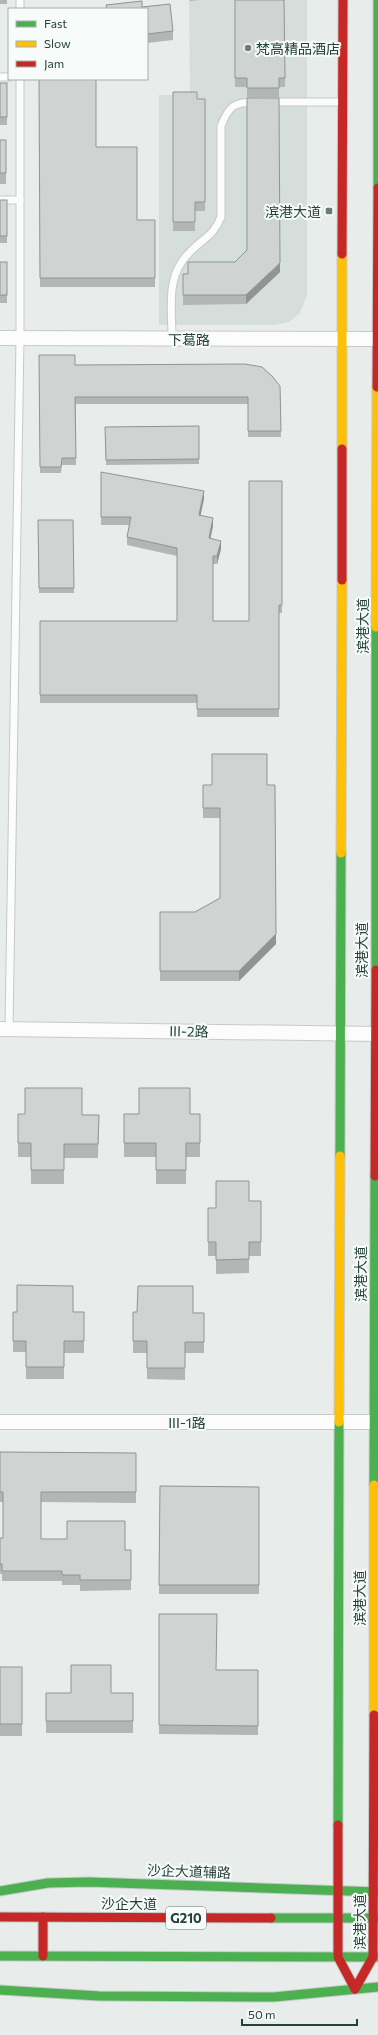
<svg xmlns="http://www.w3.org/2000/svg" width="378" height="2035" font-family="Commissioner,'Noto Sans SC',sans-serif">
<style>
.built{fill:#d6dedb}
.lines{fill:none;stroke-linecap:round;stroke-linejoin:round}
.lane-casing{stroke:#c5cac8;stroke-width:9}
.street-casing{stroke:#c5cac8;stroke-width:16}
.fast-casing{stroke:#c3cbc8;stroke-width:11}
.slow-casing{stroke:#c3cbc8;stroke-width:11}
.jam-casing{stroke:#c3cbc8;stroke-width:11}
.lane{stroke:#fcfcfc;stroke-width:7}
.street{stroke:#fcfcfc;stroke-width:14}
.fast{stroke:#4caf50;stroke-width:9}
.slow{stroke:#ffc107;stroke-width:9}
.jam{stroke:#c62828;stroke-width:9}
.wall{fill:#b2b6b5}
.shaded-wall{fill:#919493}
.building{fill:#cfd4d2;stroke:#919493}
.poi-dot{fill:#697e78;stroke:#f7fbf9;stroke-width:1.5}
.labels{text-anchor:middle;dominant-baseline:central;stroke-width:4;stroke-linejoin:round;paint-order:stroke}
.shield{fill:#f7fbf9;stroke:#637a73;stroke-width:1}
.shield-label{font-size:13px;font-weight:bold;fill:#24423a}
.poi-label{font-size:14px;fill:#24423a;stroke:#f7fbf9;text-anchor:start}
.street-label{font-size:14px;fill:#24423a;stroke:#f7fbf9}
</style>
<rect width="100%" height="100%" fill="#e8edeb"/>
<!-- built -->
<path class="built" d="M189,0h118v295l-7,18 -11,9 -15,3h-115v-230h31z"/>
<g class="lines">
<!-- lane casing -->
<g class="lane-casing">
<g id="lane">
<path d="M20,9v-9"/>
<path d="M0,77h9"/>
<path d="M271,102h70"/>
<path d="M0,200h20"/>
<path d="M172,339c0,-33 -7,-64 19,-88 13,-13 23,-16 30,-34v-91c8,-20 13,-24 34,-24"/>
<path d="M9,1029l11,-691v-259"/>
</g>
</g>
<!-- street casing -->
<g class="street-casing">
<g id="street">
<path d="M0,338l378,1"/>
<path d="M0,1029l378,5"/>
<path d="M0,1422h374"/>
</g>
</g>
<!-- fast casing -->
<g class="fast-casing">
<g id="fast">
<path d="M378,188v-188"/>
<path d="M376,970v-343"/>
<path d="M340,1156l1,-303"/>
<path d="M374,1485l1,-309"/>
<path d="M338,1825l1,-403"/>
<path d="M0,1891l48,-8 41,-1 289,10"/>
<path d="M271,1918h107"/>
<path d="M0,1956l378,1"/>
<path d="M0,1990l99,6 175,1 104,-10"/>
</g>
</g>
<!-- slow casing -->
<g class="slow-casing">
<g id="slow">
<path d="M342,449v-195"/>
<path d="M376,627l1,-240"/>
<path d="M341,853l1,-273"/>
<path d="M339,1422l1,-266"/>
<path d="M374,1715v-230"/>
</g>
</g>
<!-- jam casing -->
<g class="jam-casing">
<g id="jam">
<path d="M342,254l1,-254"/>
<path d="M377,387l1,-199"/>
<path d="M342,580v-131"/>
<path d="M375,1176l1,-206"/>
<path d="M338,1825v132l17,32"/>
<path d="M0,1917l271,1"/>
<path d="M43,1917v39"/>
<path d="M355,1989l18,-32 1,-242"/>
</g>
</g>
<!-- lane -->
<use href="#lane" class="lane"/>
<!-- street -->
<use href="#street" class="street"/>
<!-- fast -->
<use href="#fast" class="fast"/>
<!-- slow -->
<use href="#slow" class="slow"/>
<!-- jam -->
<use href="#jam" class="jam"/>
</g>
<!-- wall -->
<g class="wall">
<rect x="0" y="0" width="7" height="4"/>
<path d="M189,0h10l-9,1z"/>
<path d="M235,0h49l1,87h-6v10h-32v-10h-12z"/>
<path d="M142,1v6l28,-3 3,27v9l-26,3v-34h-41v-4z"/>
<path d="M39,79l57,68 41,73h18v67h-115z"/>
<rect x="0" y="83" width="7" height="42"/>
<path d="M173,92l24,7h8v112h-10v20h-22z"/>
<rect x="0" y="140" width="6" height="44"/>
<rect x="0" y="200" width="7" height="43"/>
<rect x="0" y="262" width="7" height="41"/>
<path d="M280,272l-34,32 -63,1v-31z"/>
<path d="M39,355l36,10 205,21 1,51h-33v-33h-172v61h-14l-1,8h-21z"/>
<path d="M199,426v38l-93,1 -1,-38z"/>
<path d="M101,472l103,27 -4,16 13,11 -3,12 11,11 -4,15h-4v57h36l33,-140v132h-3v104h-82v-14h-157v-82h137v-65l-50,-11v-8l2,-12h-28z"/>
<path d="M38,520h35l1,73h-35z"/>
<path d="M203,785h64l9,159 -37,37h-79v-69h35l25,-14v-80h-17z"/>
<path d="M18,1114l81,1 -1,43h-34v26h-33v-27h-13z"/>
<path d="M124,1114h76v43h-14v27h-30v-27h-32z"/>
<path d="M249,1201h12v55h-12v17l-33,1v-18h-8v-48h8z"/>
<path d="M13,1312h71v41h-20v26h-38v-27h-13z"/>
<path d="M133,1312l71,1v40h-19v27l-38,-1v-26h-14z"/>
<path d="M0,1452l136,1v50l-95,-1v37l84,11h6v40l-51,1v-6h-18v-4h-60v-7h-2v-36h3v-36h-3z"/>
<path d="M160,1486l99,1v107h-100z"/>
<path d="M159,1614l57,56h42v65l-99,-1z"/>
<rect x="0" y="1667" width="22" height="69"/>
<rect x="46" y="1693" width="87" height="40"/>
</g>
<!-- shaded-wall -->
<g class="shaded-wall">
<path d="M280,263v9l-34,32v-9z"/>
<path d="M204,491v8l-5,24v-8z"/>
<path d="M213,518v8l-4,20v-8z"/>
<path d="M221,541v8l-4,15v-8z"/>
<path d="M276,934v10l-37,37v-10z"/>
</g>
<!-- building -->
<g class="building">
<path d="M235,0h49l1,78h-6v10h-32v-10h-12z"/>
<path d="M142,1v6l28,-3 3,27 -26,3v-25h-40l-1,-4z"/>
<path d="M39,79h57v68h41v73h18v58h-115z"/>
<rect x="0" y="83" width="7" height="34"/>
<path d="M173,92h24v7h8v103h-10v20h-22z"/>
<path d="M247,98h32l1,165 -34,32h-63v-21h5v-12h47l12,-12z"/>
<rect x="0" y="140" width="6" height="33"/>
<rect x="0" y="200" width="7" height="36"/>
<rect x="0" y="262" width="7" height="33"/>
<path d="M39,355h36v10l170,-1 17,3 10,9 8,10 1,45h-33v-34h-173l1,61h-14l-1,9h-21z"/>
<path d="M199,426v33l-93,1 -1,-33z"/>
<path d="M101,472l103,19 -5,24 14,3 -4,20 12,3 -4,15h-4v65h36v-140h33v124h-3v104h-82v-14h-157v-74h137v-73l-50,-11 4,-20h-30z"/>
<path d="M38,520h35l1,68h-35z"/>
<path d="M212,754h55v31h8l1,149 -37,37h-79v-59h35l25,-14v-90h-17v-23h9z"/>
<path d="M25,1088h57v27h17l-1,29h-34v26h-33v-27h-13v-29h7z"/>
<path d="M139,1088h51v26h10v29h-14v27h-30v-27h-32v-29h15z"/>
<path d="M216,1181h33v20h12v41h-12v17l-33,1v-18h-8v-34h8z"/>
<path d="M17,1285l56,1v26h11v29h-20v26h-38v-26h-13v-29h4z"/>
<path d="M138,1286h55v27h11v29h-19v26h-38v-27h-14v-29h4z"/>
<path d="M0,1452l136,1v39h-95v47h26v-18h58v29h6v30h-51v-5h-18v-4h-60v-7h-2v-26h3v-46h-3z"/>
<path d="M160,1486l99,1v98h-100z"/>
<path d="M159,1614h58l-1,56h42v56l-99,-1z"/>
<path d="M71,1665h40v28h22v28h-87v-28h25z"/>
<rect x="0" y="1667" width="22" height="57"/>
</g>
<!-- markers -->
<g class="poi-dot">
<circle cx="248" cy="48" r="4"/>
<rect x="325" y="207" width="8" height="8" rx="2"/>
</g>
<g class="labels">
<!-- shield labels -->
<rect class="shield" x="166" y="1907" width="40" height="22" rx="3"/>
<g class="shield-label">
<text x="186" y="1918">G210</text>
</g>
<!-- poi labels -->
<g class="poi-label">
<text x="256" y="48">梵高精品酒店</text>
<text x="321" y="211" text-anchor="end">滨港大道</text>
</g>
<!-- street labels -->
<g class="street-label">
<text x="189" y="339">下葛路</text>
<text transform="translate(362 626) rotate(-90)">滨港大道</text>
<text transform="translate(361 950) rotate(-90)">滨港大道</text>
<text transform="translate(189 1031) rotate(1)">III-2路</text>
<text transform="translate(360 1274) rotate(-90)">滨港大道</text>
<text x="187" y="1422">III-1路</text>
<text transform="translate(359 1598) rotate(-90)">滨港大道</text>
<text transform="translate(189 1871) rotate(2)">沙企大道辅路</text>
<text x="129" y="1903">沙企大道</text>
<text transform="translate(359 1922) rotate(-90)">滨港大道</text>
</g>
</g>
<!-- legend -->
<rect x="8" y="8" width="140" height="72" fill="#f7fbf9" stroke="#a3b1ad"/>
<rect x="16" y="21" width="20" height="6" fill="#4caf50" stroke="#a3b1ad"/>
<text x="44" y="28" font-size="12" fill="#24423a">Fast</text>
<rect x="16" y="41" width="20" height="6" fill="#ffc107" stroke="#a3b1ad"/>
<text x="44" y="48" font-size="12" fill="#24423a">Slow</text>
<rect x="16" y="61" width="20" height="6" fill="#c62828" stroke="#a3b1ad"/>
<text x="44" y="68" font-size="12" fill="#24423a">Jam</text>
<!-- scale -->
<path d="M242 2019v6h115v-6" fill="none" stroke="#24423a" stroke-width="2"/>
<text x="248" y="2019" font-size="12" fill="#24423a" stroke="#f7fbf9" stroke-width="3" paint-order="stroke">50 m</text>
</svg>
